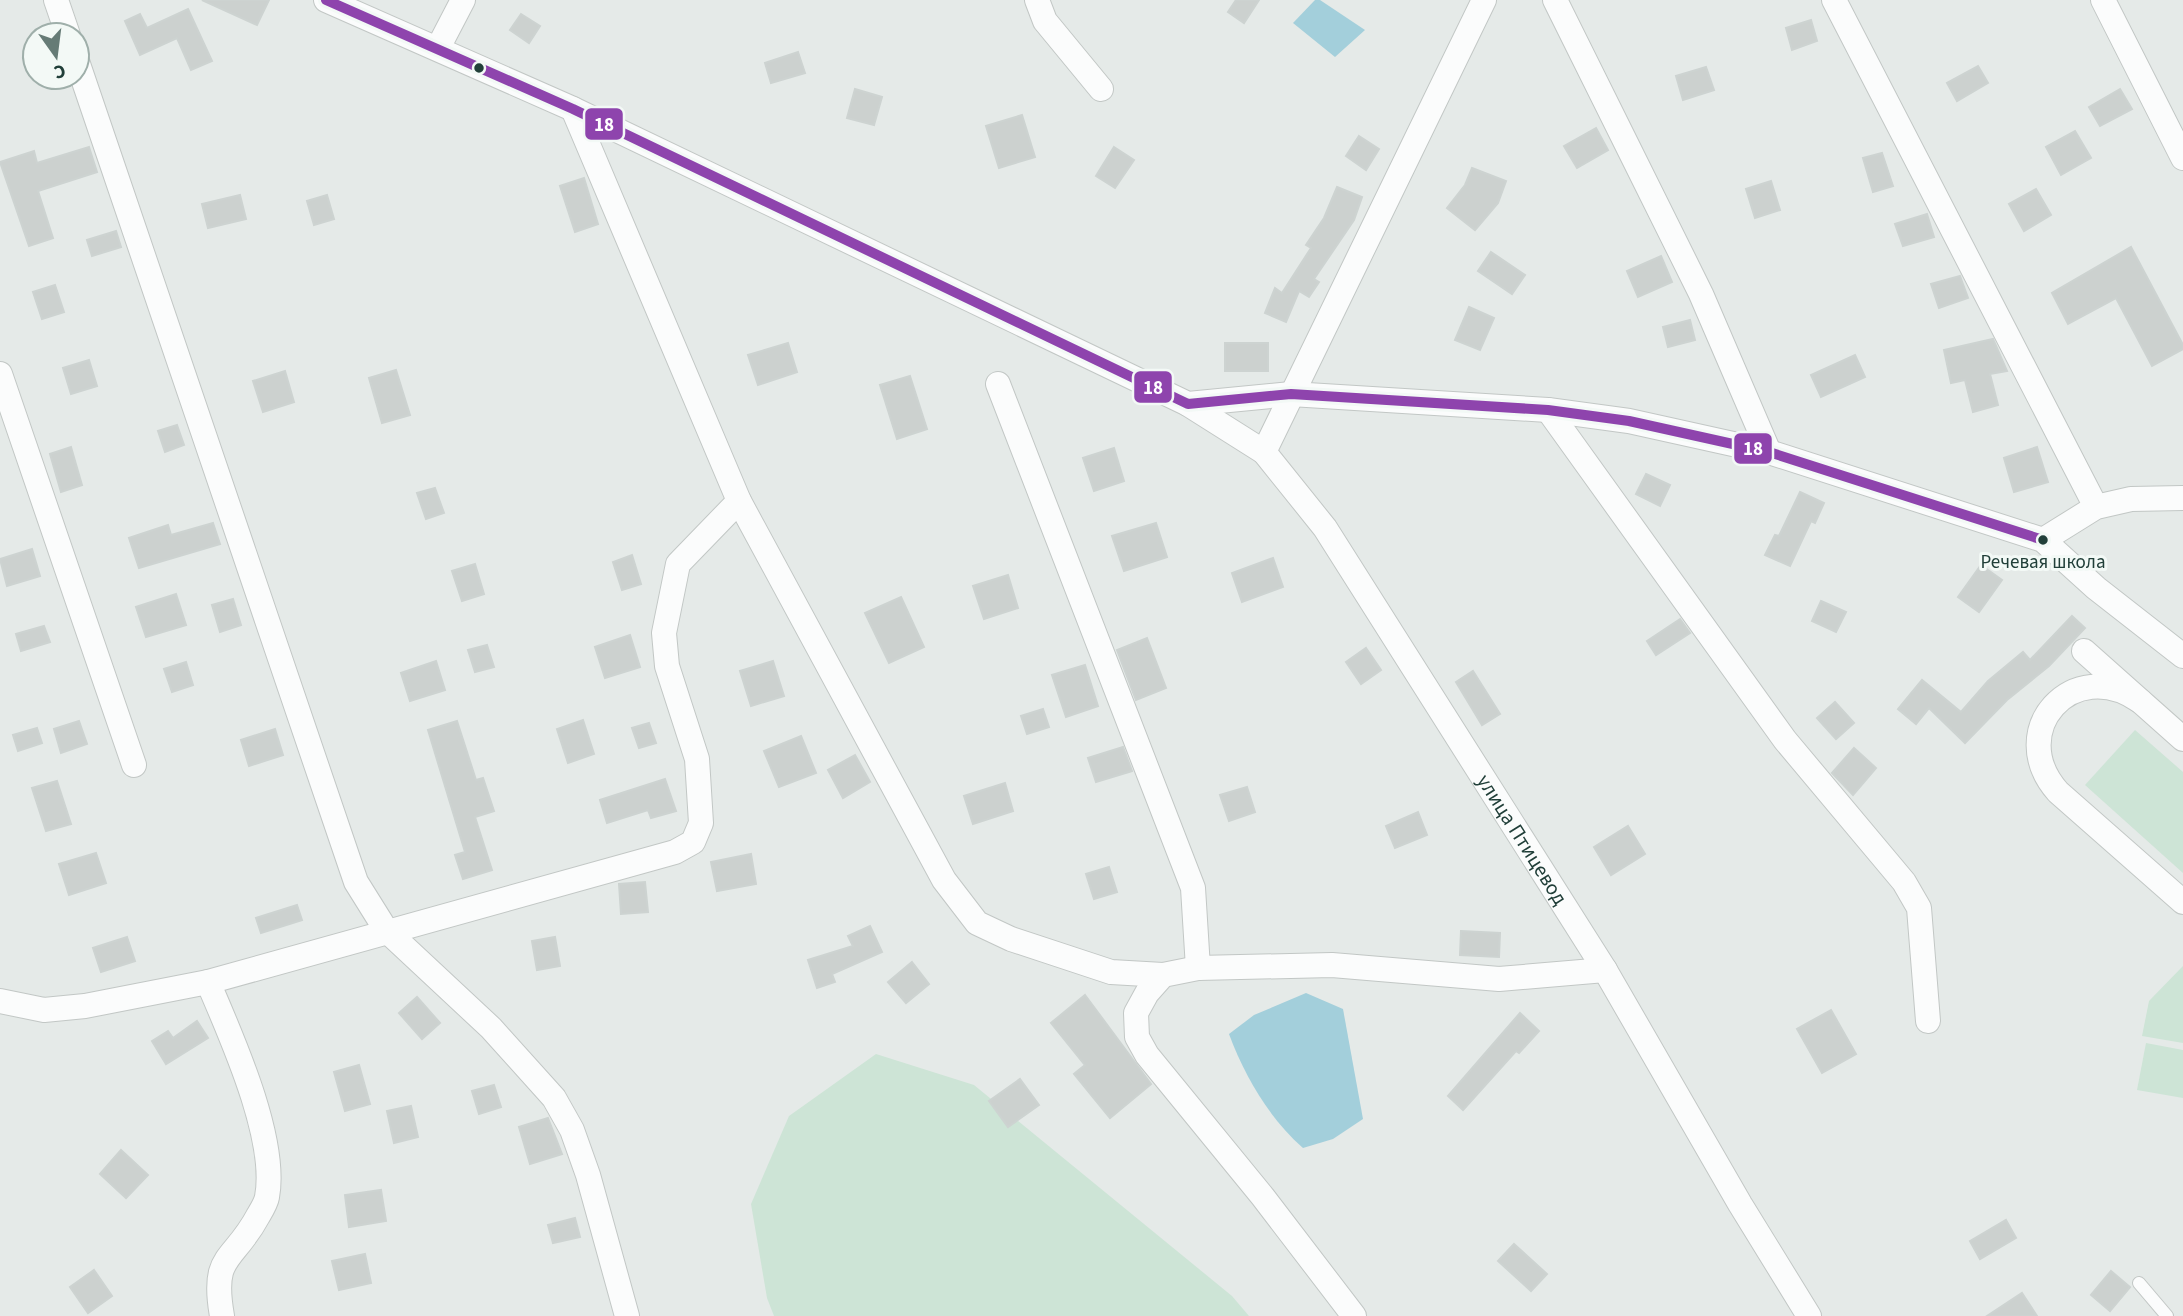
<svg xmlns="http://www.w3.org/2000/svg" width="2183" height="1316" font-family="'Source Sans 3',sans-serif">
<style>
.green{fill:#cde4d6}
.water{fill:#a3cfdb}
.building{fill:#ccd1cf;stroke:#cdd3d1;stroke-width:2}
.lines{fill:none;stroke-linecap:round;stroke-linejoin:round}
.lane-casing{stroke:#c2c7c5;stroke-width:14}
.street-casing{stroke:#c2c7c5;stroke-width:26}
.lane{stroke:#fbfcfc;stroke-width:12}
.street{stroke:#fbfcfc;stroke-width:24}
.bus-1-casing{stroke:#f3f9f6;stroke-width:16}
.bus-1{stroke:#8e44ad;stroke-width:10}
.bus-dot{fill:#213f39;stroke:#f3f9f6;stroke-width:2.5}
.labels{text-anchor:middle;dominant-baseline:central;stroke-width:6;stroke-linejoin:round;paint-order:stroke}
.bus-label{font-size:19px;fill:#213f39;stroke:#f3f9f6}
.street-label{font-size:21px;fill:#213f39;stroke:#f3f9f6}
.line-badge{stroke:#f3f9f6;stroke-width:2.5}
.badge-label{font-size:19px;text-anchor:middle;font-weight:bold;fill:#fff}
</style>
<rect width="100%" height="100%" fill="#e5eae8"/>
<!-- green -->
<g class="green">
<path d="M2135,730l48,42v101l-98,-88z"/>
<path d="M2183,966v77l-41,-7 7,-35z"/>
<path d="M2146,1043l37,7v48l-46,-8z"/>
<path d="M876,1054l98,31 258,211 17,20h-475l-7,-18 -16,-94 38,-88z"/>
</g>
<!-- water -->
<g class="water">
<path d="M1315,0h5l45,30 -30,27 -42,-34z"/>
<path d="M1306,993l37,16 20,110 -30,20 -30,9c-34,-30 -58,-71 -74,-114l25,-19z"/>
</g>
<!-- building -->
<g class="building">
<path d="M202,0h67l-12,25z"/>
<path d="M1236,0h23l-15,23 -16,-11z"/>
<path d="M188,9l24,52 -21,9 -14,-32 -37,17 -15,-34 15,-7 7,14z"/>
<path d="M521,14l19,12 -11,17 -19,-13z"/>
<path d="M1811,20l6,21 -25,9 -6,-22z"/>
<path d="M798,52l7,21 -34,10 -6,-20z"/>
<path d="M1978,66l10,17 -31,18 -10,-18z"/>
<path d="M1706,67l8,23 -31,10 -7,-24z"/>
<path d="M855,89l27,8 -8,28 -27,-7z"/>
<path d="M2120,89l12,20 -32,17 -11,-19z"/>
<path d="M1022,115l13,42 -36,11 -13,-42z"/>
<path d="M1596,128l12,22 -31,18 -13,-22z"/>
<path d="M2075,131l16,27 -30,17 -15,-28z"/>
<path d="M1359,136l20,13 -13,21 -20,-14z"/>
<path d="M89,147l8,25 -59,19 15,47 -24,8 -29,-84 34,-11 3,12z"/>
<path d="M1114,147l20,13 -19,28 -19,-12z"/>
<path d="M1882,153l11,33 -20,6 -10,-34z"/>
<path d="M1472,168l34,13 -8,22 -23,27 -28,-22 18,-23z"/>
<path d="M584,178l14,46 -23,8 -15,-46z"/>
<path d="M1771,181l9,29 -25,8 -9,-29z"/>
<path d="M1337,187l25,10 -8,23 -40,59 5,3 -10,15 -10,-6 -13,31 -21,-9 10,-25 7,5 29,-45 -5,-3 18,-27z"/>
<path d="M2036,189l15,26 -27,16 -15,-27z"/>
<path d="M240,195l6,24 -38,9 -6,-24z"/>
<path d="M327,195l7,24 -20,6 -7,-24z"/>
<path d="M1927,214l7,23 -31,9 -8,-22z"/>
<path d="M116,231l5,16 -29,9 -5,-16z"/>
<path d="M2131,247l52,98v4l-31,17 -36,-68 -48,26 -16,-31z"/>
<path d="M1491,252l34,23 -13,19 -34,-23z"/>
<path d="M1661,256l11,26 -34,15 -11,-26z"/>
<path d="M1960,276l8,22 -29,10 -8,-24z"/>
<path d="M55,285l9,27 -22,7 -9,-27z"/>
<path d="M1469,307l25,11 -14,32 -25,-10z"/>
<path d="M1690,320l5,20 -27,7 -5,-20z"/>
<path d="M1993,339l14,32 -17,3 8,31 -25,7 -8,-32 -14,3 -7,-33z"/>
<path d="M788,343l9,29 -39,13 -10,-30z"/>
<rect x="1225" y="343" width="43" height="28"/>
<path d="M1855,355l10,22 -44,20 -10,-22z"/>
<path d="M89,360l8,26 -26,8 -8,-26z"/>
<path d="M396,370l14,45 -28,8 -13,-45z"/>
<path d="M285,371l9,31 -31,10 -10,-31z"/>
<path d="M910,376l17,53 -30,10 -17,-54z"/>
<path d="M177,425l7,20 -19,7 -7,-21z"/>
<path d="M71,447l11,38 -21,7 -11,-38z"/>
<path d="M2037,447l11,35 -34,10 -10,-34z"/>
<path d="M1114,448l10,33 -30,10 -11,-33z"/>
<path d="M1646,474l24,11 -10,21 -24,-12z"/>
<path d="M435,488l9,25 -18,6 -9,-26z"/>
<path d="M1800,492l24,11 -9,20 -4,-2 -21,45 -25,-11 10,-20 4,1z"/>
<path d="M213,523l7,21 -81,24 -10,-30 39,-13 3,10z"/>
<path d="M1156,523l11,34 -43,14 -12,-35z"/>
<path d="M32,549l8,27 -33,10 -7,-27z"/>
<path d="M632,555l9,29 -19,6 -9,-28z"/>
<path d="M1273,558l10,29 -41,15 -10,-29z"/>
<path d="M475,564l9,30 -22,7 -10,-30z"/>
<path d="M1981,565l21,15 -23,32 -21,-15z"/>
<path d="M1008,575l10,33 -34,11 -11,-33z"/>
<path d="M176,594l10,31 -40,12 -10,-30z"/>
<path d="M901,597l23,50 -35,16 -24,-50z"/>
<path d="M233,599l8,26 -21,7 -8,-27z"/>
<path d="M1821,601l25,11 -10,20 -24,-11z"/>
<path d="M2072,616l13,12 -36,38 -42,34 -42,43 -36,-35 -13,16 -18,-15 24,-29 39,32 27,-31 35,-29 7,8z"/>
<path d="M1680,619l10,14 -34,22 -9,-14z"/>
<path d="M44,626l6,16 -29,9 -5,-17z"/>
<path d="M630,635l10,32 -35,11 -10,-31z"/>
<path d="M1147,638l19,50 -30,12 -19,-50z"/>
<path d="M487,645l7,22 -19,5 -7,-22z"/>
<path d="M1366,648l15,22 -20,14 -15,-22z"/>
<path d="M436,661l9,29 -35,11 -9,-28z"/>
<path d="M773,661l11,35 -33,10 -11,-35z"/>
<path d="M186,662l7,23 -21,7 -8,-23z"/>
<path d="M1085,665l13,41 -32,11 -14,-42z"/>
<path d="M1473,671l27,43 -18,11 -26,-43z"/>
<path d="M1835,702l19,21 -18,16 -19,-21z"/>
<path d="M1043,709l6,18 -22,7 -6,-18z"/>
<path d="M583,720l11,34 -26,9 -11,-34z"/>
<path d="M79,721l8,23 -26,9 -7,-24z"/>
<path d="M457,721l19,59 7,-2 11,33 -19,6 17,53 -29,9 -8,-24 10,-3 -37,-122z"/>
<path d="M649,723l7,20 -17,5 -7,-20z"/>
<path d="M37,728l5,15 -24,8 -5,-16z"/>
<path d="M275,729l8,26 -34,11 -8,-26z"/>
<path d="M801,736l15,37 -37,14 -15,-36z"/>
<path d="M1123,747l9,24 -36,11 -8,-24z"/>
<path d="M1854,748l22,20 -23,27 -21,-22z"/>
<path d="M855,755l15,27 -27,16 -15,-28z"/>
<path d="M665,779l11,32 -25,7 -3,-8 -41,13 -7,-23z"/>
<path d="M57,781l14,43 -25,7 -14,-43z"/>
<path d="M1005,783l8,28 -40,13 -9,-28z"/>
<path d="M1247,787l8,25 -26,9 -9,-26z"/>
<path d="M1418,812l9,23 -32,13 -9,-22z"/>
<path d="M1628,826l17,28 -34,21 -17,-28z"/>
<path d="M96,853l10,30 -37,12 -10,-31z"/>
<path d="M751,854l5,30 -39,7 -6,-29z"/>
<path d="M1109,867l8,25 -23,7 -8,-25z"/>
<path d="M645,882l3,30 -27,2 -2,-30z"/>
<path d="M297,905l5,15 -41,13 -5,-15z"/>
<path d="M870,926l12,26 -50,22 3,8 -18,6 -9,-28 45,-14 -5,-10z"/>
<path d="M1461,931l39,2 -1,24 -39,-2z"/>
<path d="M127,937l8,24 -34,11 -8,-24z"/>
<path d="M555,937l5,29 -23,4 -5,-29z"/>
<path d="M912,962l17,22 -23,19 -18,-21z"/>
<path d="M1085,995l66,89 -41,34 -36,-44 11,-9 -34,-42z"/>
<path d="M417,997l23,26 -18,16 -23,-26z"/>
<path d="M1831,1010l25,44 -34,19 -25,-44z"/>
<path d="M1520,1013l19,18 -20,22 -3,-2 -53,59 -15,-14z"/>
<path d="M197,1021l11,17 -42,26 -14,-23 16,-10 5,7z"/>
<path d="M359,1065l11,39 -25,7 -11,-39z"/>
<path d="M1020,1079l19,26 -31,22 -19,-26z"/>
<path d="M494,1085l7,22 -22,7 -7,-23z"/>
<path d="M411,1106l7,31 -24,6 -7,-32z"/>
<path d="M548,1118l14,36 -32,10 -11,-37z"/>
<path d="M121,1150l27,25 -22,23 -26,-24z"/>
<path d="M381,1190l5,31 -37,6 -4,-32z"/>
<path d="M575,1218l5,19 -27,6 -5,-18z"/>
<path d="M2006,1220l10,18 -36,21 -10,-18z"/>
<path d="M1514,1244l33,30 -16,17 -33,-30z"/>
<path d="M365,1254l6,29 -32,7 -7,-29z"/>
<path d="M94,1270l18,26 -24,17 -18,-26z"/>
<path d="M2111,1271l19,16 -20,24 -19,-16z"/>
<path d="M2022,1293l15,23h-50z"/>
</g>
<g class="lines">
<!-- lane casing -->
<g class="lane-casing">
<path id="lane" d="M2139,1283l28,33"/>
</g>
<!-- street casing -->
<g class="street-casing">
<g id="street">
<path d="M56,0l12,35"/>
<path d="M326,0l247,109 615,295 103,-10 257,16 81,11 140,31 274,88 53,48 87,68"/>
<path d="M1037,0l8,21 56,68"/>
<path d="M1555,0l146,294 68,158"/>
<path d="M1834,0l262,507"/>
<path d="M2103,0l80,158"/>
<path d="M438,48l25,-48"/>
<path d="M77,61l279,821 30,48 105,98 63,70 18,32 16,45 39,141"/>
<path d="M573,109l166,392 205,379 33,43 34,16 100,33 52,3"/>
<path d="M0,374l134,391"/>
<path d="M998,384l195,504 5,80"/>
<path id="s1" d="M1188,404l76,48 61,76 280,442 135,234 69,112"/>
<path d="M1548,410l237,330 119,142 15,26 9,113"/>
<path d="M1264,452l220,-452"/>
<path d="M2043,540l53,-33 35,-8 52,-1"/>
<path d="M2084,651l99,88"/>
<path d="M2140,701c-67,-47 -136,30 -82,91l125,110"/>
<path d="M208,982c23,54 70,157 59,215 -1,6 -6,14 -9,19 -25,47 -47,37 -36,100"/>
<path d="M0,1001l44,9 41,-4 123,-24 467,-130 18,-10 8,-19 -4,-64 -30,-93 -3,-33 14,-69 61,-63"/>
<path d="M1354,1316l-91,-119 -116,-142 -10,-18 -1,-24 11,-20 16,-18 35,-7 134,-3 167,14 106,-9"/>
</g>
</g>
<!-- lane -->
<use href="#lane" class="lane"/>
<!-- street -->
<use href="#street" class="street"/>
<!-- bus-1 casing -->
<g class="bus-1-casing">
<path id="bus-1" d="M326,0l247,109 615,295 103,-10 257,16 81,11 140,31 274,88"/>
</g>
<!-- bus-1 -->
<use href="#bus-1" class="bus-1"/>
</g>
<!-- markers -->
<g class="bus-dot">
<circle cx="479" cy="68" r="6"/>
<circle cx="2043" cy="540" r="6"/>
</g>
<g class="labels">
<!-- bus labels -->
<g class="bus-label">
<text x="2043" y="562">Речевая школа</text>
</g>
<!-- street labels -->
<g class="street-label">
<text stroke="none"><textPath href="#s1" startOffset="556">улица Птицевод</textPath></text>
</g>
</g>
<g class="line-badge">
<rect x="584" y="107" width="40" height="34" rx="7" fill="#8e44ad"/>
<rect x="1133" y="370" width="40" height="34" rx="7" fill="#8e44ad"/>
<rect x="1733" y="432" width="40" height="33" rx="7" fill="#8e44ad"/>
</g>
<g class="badge-label">
<text x="604" y="131">18</text>
<text x="1153" y="394">18</text>
<text x="1753" y="455">18</text>
</g>
<!-- north arrow -->
<g transform="translate(56 56) rotate(166)"><circle r="33" fill="#f3f9f6" stroke="#9fafaa" stroke-width="2"/>
<path d="M0-5L12 26L0 18L-12 26Z" fill="#667b76"/>
<text y="-10" font-size="19" font-weight="bold" text-anchor="middle" fill="#213f39">С</text>
</g>
</svg>
